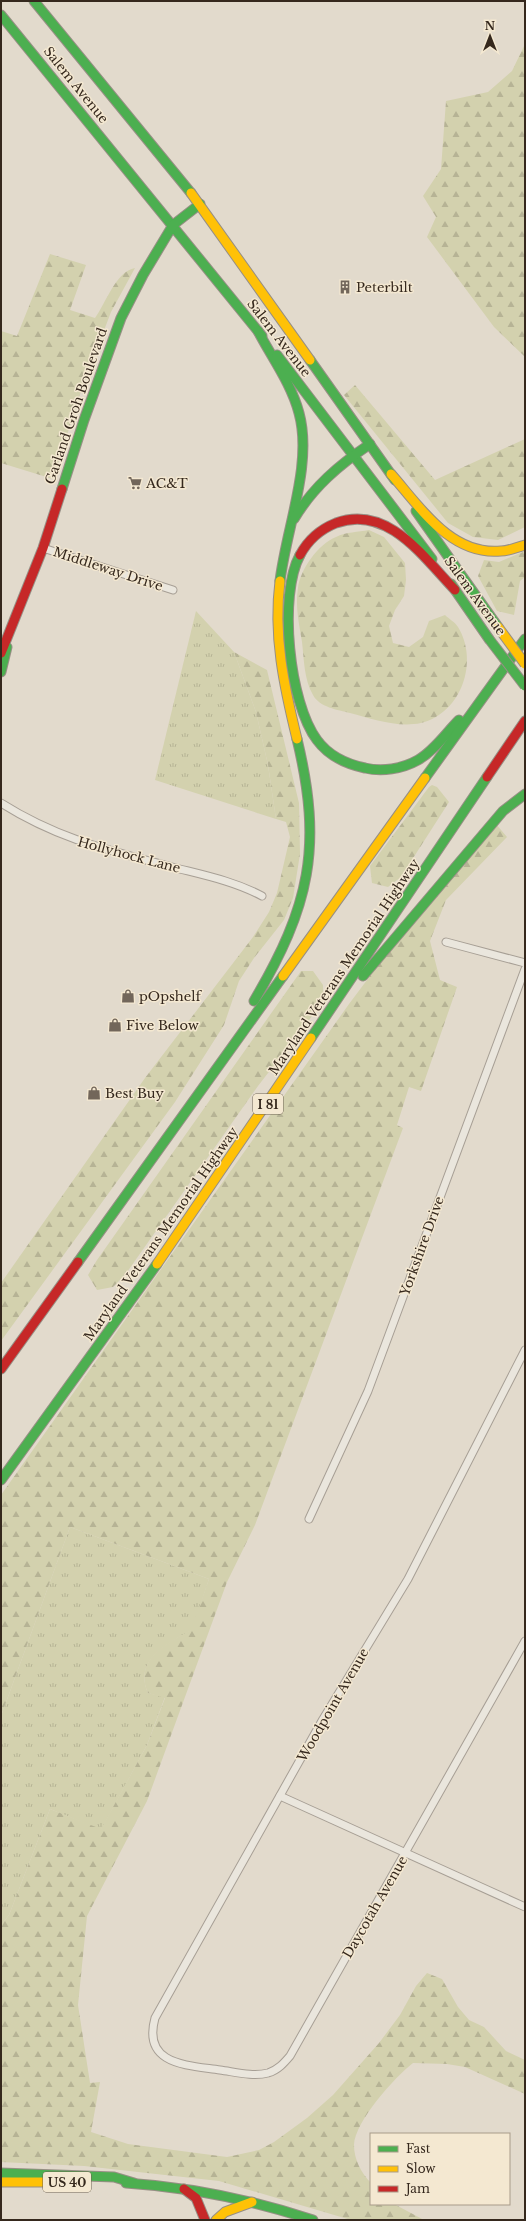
<svg xmlns="http://www.w3.org/2000/svg" width="526" height="2221" font-family="'Libre Baskerville',serif">
<style>
.grass{fill:url(#grass-tufts)}
.forest{fill:url(#forest-firs)}
.lines{fill:none;stroke-linecap:round;stroke-linejoin:round}
.street-casing{stroke:#a79f95;stroke-width:9}
.fast-casing{stroke:#978f85;stroke-width:11}
.slow-casing{stroke:#978f85;stroke-width:11}
.jam-casing{stroke:#978f85;stroke-width:11}
.street{stroke:#eae6dd;stroke-width:7}
.fast{stroke:#4caf50;stroke-width:9}
.slow{stroke:#ffc107;stroke-width:9}
.jam{stroke:#c62828;stroke-width:9}
.fast-bridge-casing{stroke:#978f85;stroke-width:11;stroke-linecap:butt}
.slow-bridge-casing{stroke:#978f85;stroke-width:11;stroke-linecap:butt}
.fast-bridge{stroke:#4caf50;stroke-width:9}
.slow-bridge{stroke:#ffc107;stroke-width:9}
.labels{text-anchor:middle;dominant-baseline:central;stroke-width:3;stroke-linejoin:round;paint-order:stroke}
.shield{fill:#f4e8d1;stroke:#6e6253;stroke-width:1}
.shield-label{font-size:12px;font-weight:bold;fill:#35281d}
.street-label{font-size:13px;fill:#35281d;stroke:#f4e8d1}
.poi-label{font-size:13px;fill:#35281d;stroke:#f4e8d1;text-anchor:start}
</style>
<defs>
<pattern id="grass-tufts" width="24" height="20" patternUnits="userSpaceOnUse"><rect width="24" height="20" fill="#d3d1ae"/><path d="M3 7l-1-3M5 7V3M7 7l1-3M15 17l-1-3M17 17v-4M19 17l1-3" fill="none" stroke="#b6b395"/></pattern>
<pattern id="forest-firs" width="22" height="20" patternUnits="userSpaceOnUse"><rect width="22" height="20" fill="#d3d1ae"/><path d="M5 1l3.5 6h-7zM16 11l3.5 6h-7z" fill="#b6b395"/></pattern>
</defs>
<rect width="100%" height="100%" fill="#e2dacc"/>
<!-- grass -->
<g class="grass">
<path d="M196,611l38,41 22,60 12,53 8,54 -121,-39z"/>
<path d="M70,1527l139,52 -17,51c-24,13 -59,30 -44,63l17,4 -18,48 -46,85 -51,-21 -41,106 -8,10v-209z"/>
</g>
<!-- forest -->
<g class="forest">
<path d="M525,44v313l-31,-30 -67,-90 9,-20 -13,-21 18,-27 5,-68 42,-9 24,-21z"/>
<path d="M50,254l36,11 -16,45 25,8c11,-15 21,-47 40,-50l-24,44 -30,79 -28,88 -52,-16v-132l16,5z"/>
<path d="M355,385l80,95 90,-41v88l-27,13 -25,-3 -25,-14 -104,-128z"/>
<path d="M369,530l15,7 21,26 1,17 -2,16 -9,14 -6,16 4,17 16,4 14,-10 6,-16 16,-6c4,4 10,7 13,12 21,34 4,86 -37,96 -23,5 -49,-4 -71,-10 -12,-3 -31,-6 -37,-18 -9,-15 -9,-36 -11,-53 -3,-18 -7,-36 -4,-54 2,-18 20,-44 38,-51 10,-5 22,-5 33,-7z"/>
<path d="M525,551v26l-5,4 -6,34 -17,-4 -19,-35 6,-16 15,2z"/>
<path d="M234,652l33,18 32,133 1,51 -7,44 -9,22 -30,38 -15,23 -15,44 -49,77 -174,239v-58l144,-205 108,-141 16,-25 8,-19 13,-56 -4,-15 -10,-3 -8,-54 -12,-53z"/>
<path d="M432,785l5,2 12,15 -48,75 -13,10 -16,-4 -2,-17 59,-79z"/>
<path d="M496,824l11,13 -61,63 -16,41 10,39 17,7 -36,104 -12,-4 -12,38 6,3 -148,397 -28,57 -80,219 -60,115 -9,89 12,78 10,-1 -9,50 37,12 99,13 32,-7 15,-8 33,-24 26,-23 46,-52 21,-28 16,-29 11,-13 15,6 16,28 11,13 15,7 22,24 19,9v34l-60,-27 -18,-3 -34,-1c-18,14 -58,58 -59,82 0,14 7,28 17,38v21h23l30,16h-73l-132,-39 -135,-15 -83,-4v-237l8,-10 41,-106 51,20 46,-84 18,-47 -17,-5c-15,-33 19,-50 43,-63l18,-51 -139,-52 -69,189v-221l348,-491 54,-72z"/>
<path d="M301,971h12l10,14v17l-65,84 -133,189 -12,12 -16,3 -9,-15 9,-15z"/>
</g>
<g class="lines">
<!-- street casing -->
<g class="street-casing">
<g id="street">
<path d="M43,548l130,42"/>
<path d="M1,803c57,36 107,47 171,64 31,8 62,14 90,29"/>
<path d="M446,942l79,21"/>
<path d="M525,1350l-117,229 -85,140 -168,299c-13,47 32,47 65,52 15,2 33,7 48,3 10,-3 16,-10 22,-17l235,-415"/>
<path d="M309,1519l59,-128 157,-422"/>
<path d="M280,1796l245,111"/>
</g>
</g>
<!-- fast casing -->
<g class="fast-casing">
<g id="fast">
<path d="M34,1l157,192"/>
<path d="M1,15l261,321"/>
<path d="M258,331c14,27 33,52 41,82 14,51 -13,116 -19,168"/>
<path d="M277,355l155,204"/>
<path d="M310,360l85,120"/>
<path d="M62,489l22,-69 37,-102 22,-43 30,-50 27,-21"/>
<path d="M416,511l82,116"/>
<path d="M294,519c19,-32 45,-54 76,-75"/>
<path d="M300,555c-22,40 -11,148 17,185 11,15 29,24 48,28 17,4 37,1 53,-8 16,-9 28,-27 41,-40"/>
<path d="M451,584l38,55"/>
<path d="M1,672l6,-25"/>
<path d="M425,778l100,-139"/>
<path d="M363,976l140,-165 22,-17"/>
<path d="M254,1001c56,-95 69,-154 43,-262"/>
<path d="M311,1038l176,-261"/>
<path d="M78,1262l205,-286"/>
<path d="M1,1480l156,-216"/>
<path d="M1,2173l113,4 20,6"/>
<path d="M126,2183c64,4 126,17 187,37"/>
</g>
</g>
<!-- slow casing -->
<g class="slow-casing">
<g id="slow">
<path d="M191,193l119,167"/>
<path d="M391,474c29,33 60,82 110,77 8,0 16,-4 24,-6"/>
<path d="M280,581c-7,54 4,105 17,158"/>
<path d="M283,976l142,-198"/>
<path d="M157,1264l154,-226"/>
<path d="M1,2182h75"/>
<path d="M216,2220l9,-8 27,-10"/>
</g>
</g>
<!-- jam casing -->
<g class="jam-casing">
<g id="jam">
<path d="M300,555c8,-15 21,-26 36,-32 52,-19 88,35 119,67"/>
<path d="M1,653l42,-105 19,-59"/>
<path d="M487,777l38,-56"/>
<path d="M1,1369l77,-107"/>
<path d="M184,2189l12,9 9,22"/>
</g>
</g>
<!-- street -->
<use href="#street" class="street"/>
<!-- fast -->
<use href="#fast" class="fast"/>
<!-- slow -->
<use href="#slow" class="slow"/>
<!-- jam -->
<use href="#jam" class="jam"/>
<!-- fast-bridge casing -->
<g class="fast-bridge-casing">
<path id="fast-bridge" d="M489,639l36,47"/>
</g>
<!-- slow-bridge casing -->
<g class="slow-bridge-casing">
<path id="slow-bridge" d="M498,627l27,37"/>
</g>
<!-- fast-bridge -->
<use href="#fast-bridge" class="fast-bridge"/>
<!-- slow-bridge -->
<use href="#slow-bridge" class="slow-bridge"/>
</g>
<!-- icons -->
<defs>
<g id="building-bare" transform="scale(1.08)"><path d="M-4-6H4V6H1V3H-1V6H-4ZM-2.5-4.3h1.7v1.8h-1.7ZM.8-4.3h1.7v1.8H.8ZM-2.5-1h1.7V.8h-1.7ZM.8-1h1.7V.8H.8Z" fill="#72665a" stroke="#f4e8d1" stroke-width="2.5" paint-order="stroke"/></g>
<g id="supermarket-bare" transform="scale(1.08)"><path d="M-6-5.5h2.5l.6 2H6L4.5 2H-2.5L-4.4-4H-6ZM-1.5 3.2a1.3 1.3 0 1 0 .1 0ZM3 3.2a1.3 1.3 0 1 0 .1 0Z" fill="#72665a" stroke="#f4e8d1" stroke-width="2.5" paint-order="stroke"/></g>
<g id="shop-bare" transform="scale(1.08)"><path d="M-5-2.5h2.3a2.7 3.5 0 0 1 5.4 0H5L5.5 6h-11ZM-1.5-2.5h3a1.5 2.3 0 0 0-3 0Z" fill="#72665a" stroke="#f4e8d1" stroke-width="2.5" paint-order="stroke"/></g>
</defs>
<g fill-rule="evenodd">
<use href="#building-bare" x="345" y="287"/>
<use href="#supermarket-bare" x="135" y="483"/>
<use href="#shop-bare" x="128" y="996"/>
<use href="#shop-bare" x="115" y="1025"/>
<use href="#shop-bare" x="94" y="1093"/>
</g>
<g class="labels">
<!-- shield labels -->
<g class="shield">
<rect x="253" y="1094" width="30" height="20" rx="3"/>
<rect x="43" y="2172" width="48" height="20" rx="3"/>
</g>
<g class="shield-label">
<text x="268" y="1104">I 81</text>
<text x="67" y="2182">US 40</text>
</g>
<!-- street labels -->
<g class="street-label">
<text transform="translate(76 85) rotate(51)">Salem Avenue</text>
<text transform="translate(279 338) rotate(52)">Salem Avenue</text>
<text transform="translate(76 406) rotate(-71)">Garland Groh Boulevard</text>
<text transform="translate(108 569) rotate(18)">Middleway Drive</text>
<text transform="translate(475 596) rotate(54)">Salem Avenue</text>
<text transform="translate(129 855) rotate(15)">Hollyhock Lane</text>
<text transform="translate(344 967) rotate(-56)">Maryland Veterans Memorial Highway</text>
<text transform="translate(161 1234) rotate(-55)">Maryland Veterans Memorial Highway</text>
<text transform="translate(422 1246) rotate(-70)">Yorkshire Drive</text>
<text transform="translate(333 1705) rotate(-60)">Woodpoint Avenue</text>
<text transform="translate(375 1907) rotate(-60)">Daycotah Avenue</text>
</g>
<!-- poi labels -->
<g class="poi-label">
<text x="356" y="287">Peterbilt</text>
<text x="146" y="483">AC&amp;T</text>
<text x="139" y="996">pOpshelf</text>
<text x="126" y="1025">Five Below</text>
<text x="105" y="1093">Best Buy</text>
</g>
</g>
<!-- border -->
<rect width="526" height="2221" fill="none" stroke="#35281d" stroke-width="4"/>
<!-- legend -->
<rect x="370" y="2133" width="140" height="72" fill="#f4e8d1" stroke="#a89b89"/>
<rect x="378" y="2146" width="20" height="6" fill="#4caf50" stroke="#a89b89"/>
<text x="406" y="2153" font-size="12" fill="#35281d">Fast</text>
<rect x="378" y="2166" width="20" height="6" fill="#ffc107" stroke="#a89b89"/>
<text x="406" y="2173" font-size="12" fill="#35281d">Slow</text>
<rect x="378" y="2186" width="20" height="6" fill="#c62828" stroke="#a89b89"/>
<text x="406" y="2193" font-size="12" fill="#35281d">Jam</text>
<!-- north arrow -->
<g transform="translate(490 36)" stroke="#f4e8d1" stroke-width="3" paint-order="stroke">
<path d="M0-3L7 15L0 10L-7 15Z" fill="#35281d"/>
<text y="-6" font-size="11" font-weight="bold" text-anchor="middle" fill="#35281d">N</text>
</g>
</svg>
